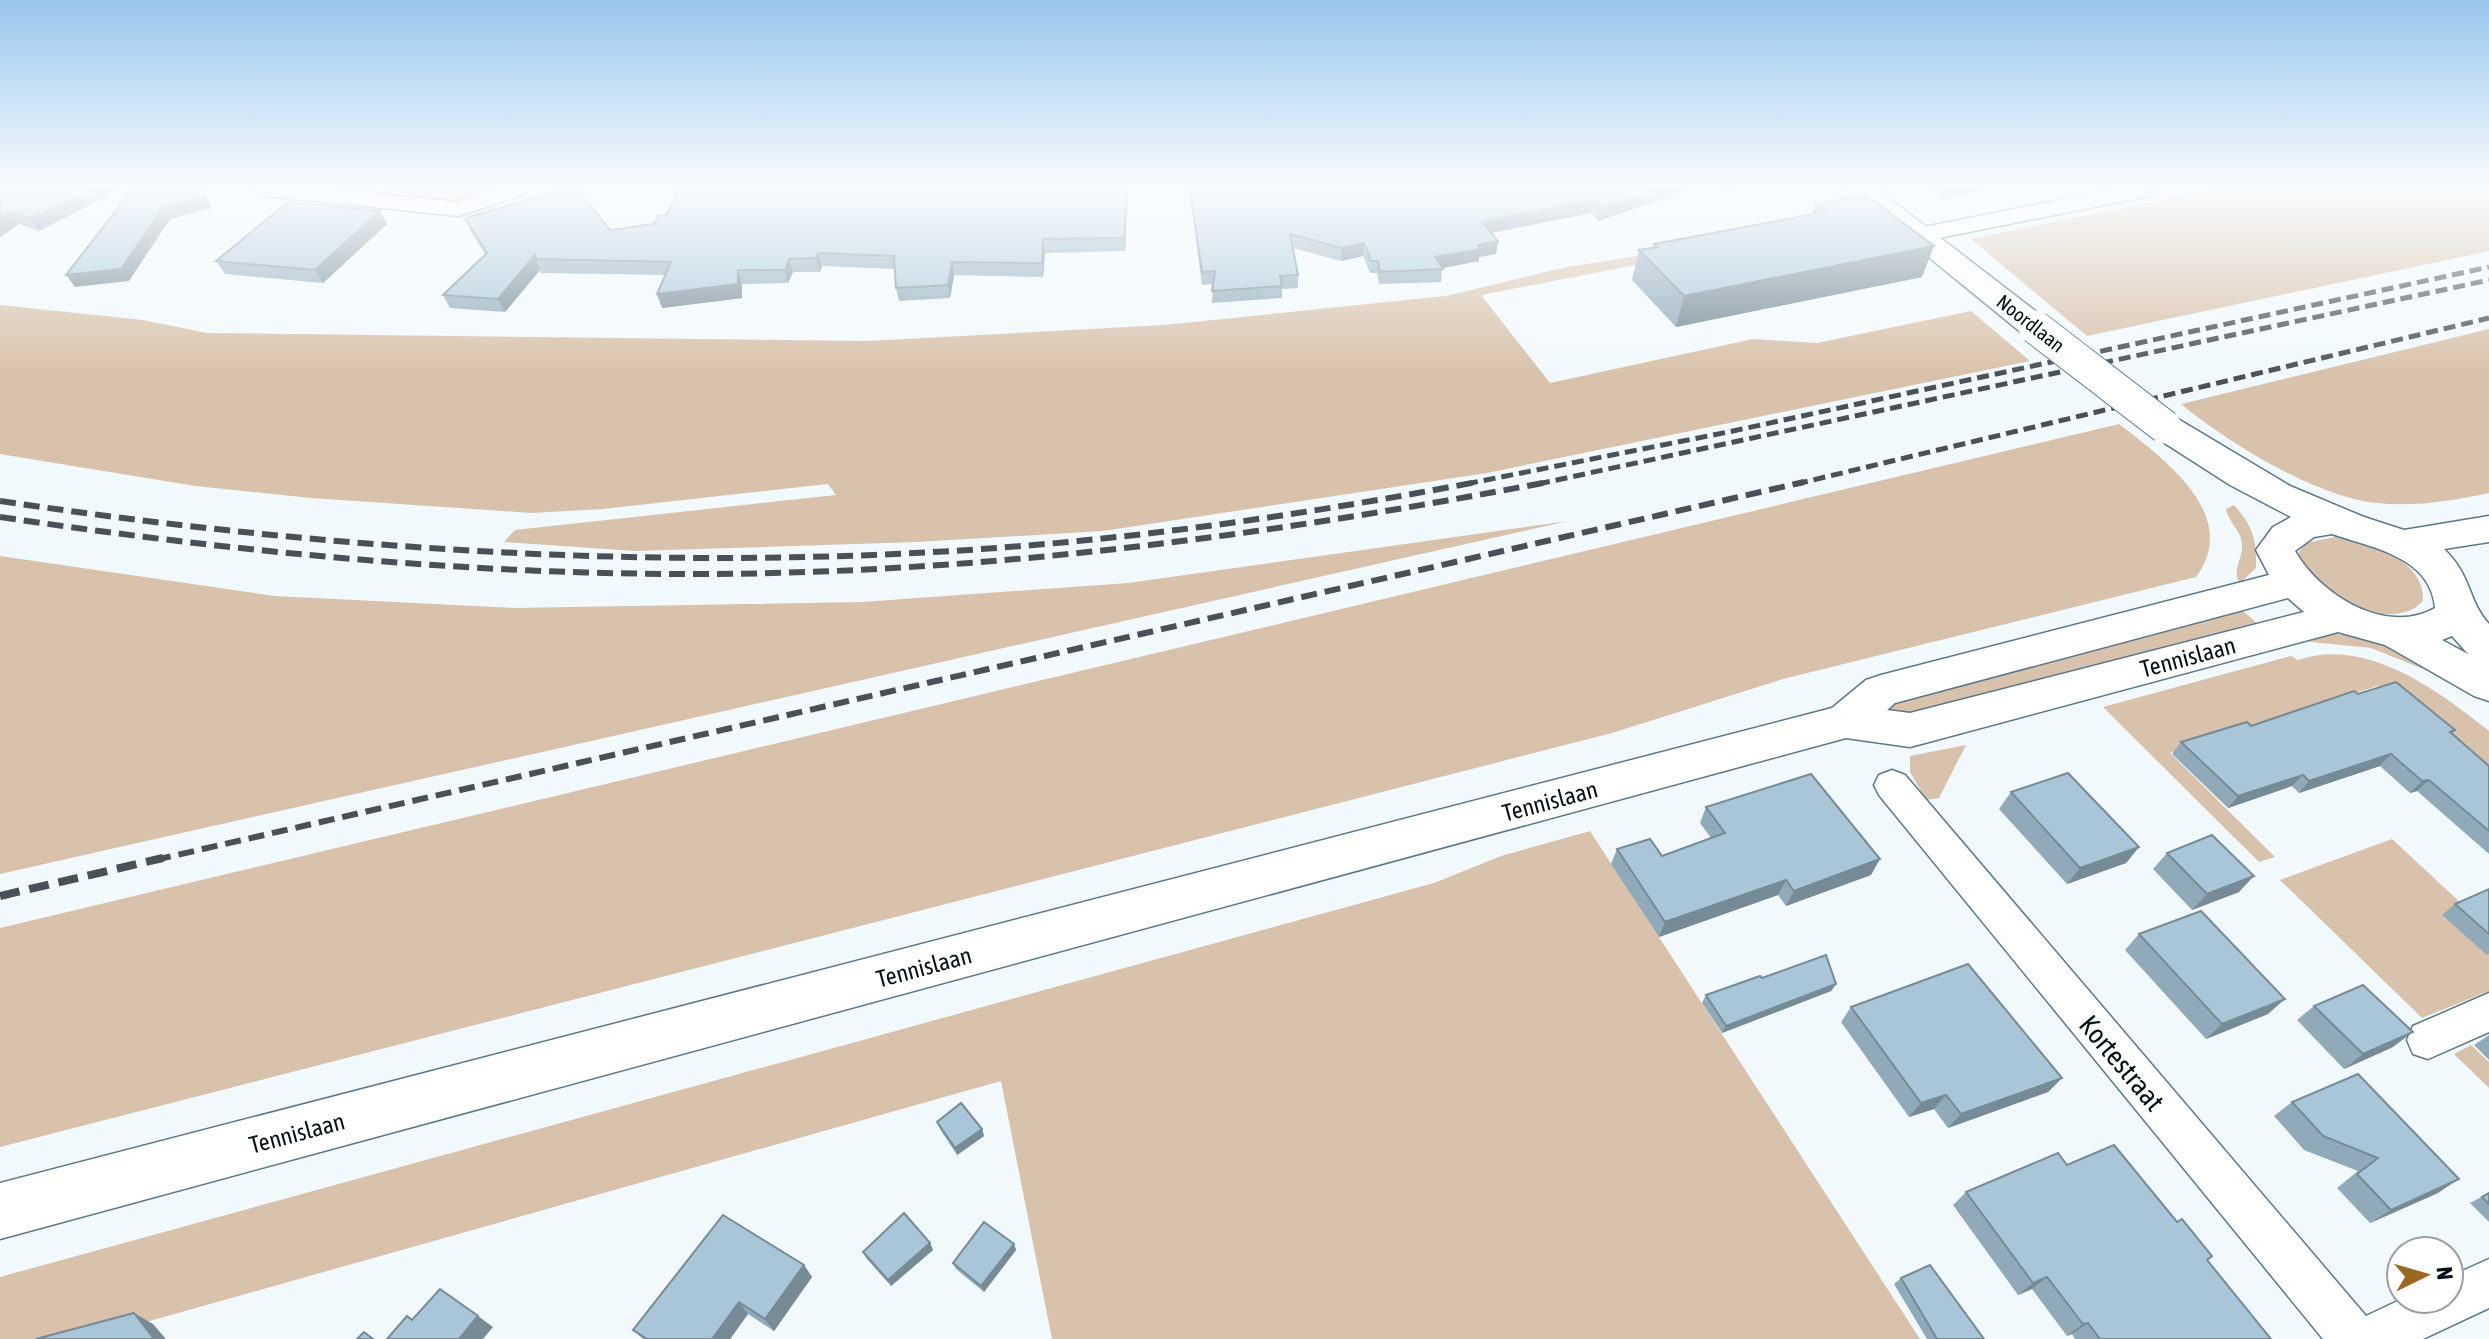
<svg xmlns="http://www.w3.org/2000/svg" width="2489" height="1339" font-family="'Asap Condensed',sans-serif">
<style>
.green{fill:#d8c2ab}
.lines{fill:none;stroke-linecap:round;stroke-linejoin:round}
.minor-casing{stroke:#5a7888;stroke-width:3}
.tertiary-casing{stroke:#5a7888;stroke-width:3}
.minor{fill:#fff;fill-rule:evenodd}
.tertiary{fill:#fff;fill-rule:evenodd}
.rail-far2{stroke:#485157;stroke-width:5;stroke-dasharray:12 6;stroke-linecap:butt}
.rail-far1{stroke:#485157;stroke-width:6;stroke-dasharray:16 8;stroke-linecap:butt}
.rail{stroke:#485157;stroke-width:8;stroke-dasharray:20 10;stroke-linecap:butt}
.tertiary-bridge-casing{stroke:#5a7888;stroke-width:35;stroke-linecap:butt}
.tertiary-bridge{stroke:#fff;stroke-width:33}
.wall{fill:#90aab9}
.shaded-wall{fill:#768b96}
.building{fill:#a8c6d7;stroke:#768b96;stroke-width:2}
.labels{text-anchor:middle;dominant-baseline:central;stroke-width:8;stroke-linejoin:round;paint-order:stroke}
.far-street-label{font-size:20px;fill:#061117;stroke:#fff}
.street-label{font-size:24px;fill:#061117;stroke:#fff}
.near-street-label{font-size:28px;fill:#061117;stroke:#fff}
</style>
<rect width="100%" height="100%" fill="#f2f9fc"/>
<!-- green -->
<g class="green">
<path d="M357,189h138v3l-27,11 -43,-2 -4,-6z"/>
<path d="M2215,189h274v62l-402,85 -116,-97z"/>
<path d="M1856,222l-375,73 69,88 203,-44 64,4 154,-32 59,50 -543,112 -384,58 -186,11 -282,9 -131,-9 11,-12 321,-35 -8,-11 -225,25 -71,4 -221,-15 -116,-12 -195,-32v-149l143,15 64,13 661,8 296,-16 282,-29 120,-29z"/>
<path d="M2489,329v164c-43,9 -91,17 -135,6 -56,-14 -128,-58 -173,-95z"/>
<path d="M2119,424c44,34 123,91 77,153l-413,102 -171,54 -1612,414v-219z"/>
<path d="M2234,505c19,21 23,35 22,63l-16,15c-9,-13 3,-24 2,-38 0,-14 -14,-23 -16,-36z"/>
<path d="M1568,521l-1568,353v-318l274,40 240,12 348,-6 266,-19z"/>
<path d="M2335,537c32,5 91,22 88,64 -21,23 -63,12 -88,-2 -13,-8 -25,-25 -36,-36v-11l7,-9z"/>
<path d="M2237,606l21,18 -343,94 -21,-3 -6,-12z"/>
<path d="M2319,632l62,8 67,31h-20l-57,-23 -60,-6 -7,-6z"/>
<path d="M2291,656l7,4c68,-24 141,31 191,71v51l-112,-96 -207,67 105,104 -16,5 -156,-155z"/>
<path d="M1966,745l-27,53 -13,2 -16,-28v-16z"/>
<path d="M1590,831l330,508h-868l-51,-258 -915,258h-86v-62l1434,-394 67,-27z"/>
<path d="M2392,839l71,66 -21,10 47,39v37l-67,27 -142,-138z"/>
<path d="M2471,1045l18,17v26l-35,-34z"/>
</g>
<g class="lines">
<!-- minor casing -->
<g class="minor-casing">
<g id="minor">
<path d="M253,189h79l125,13 38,-13h34l-4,5 -66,22 -194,-20z"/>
<path d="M2115,189h46l-12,7 -230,46 -12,-7 12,-7z"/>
<path d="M1892,770l13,5 461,541 36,-17h47v-22l40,-18v49l-66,31h-100l-444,-544 -5,-10 5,-10z"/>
<path d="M2489,993v39l-61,27 -15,-5 -6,-14 6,-14z"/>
</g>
</g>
<!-- tertiary casing -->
<g class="tertiary-casing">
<g id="tertiary">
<path d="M1845,189h32l170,131 4,7 -4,7 -12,3 -12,-3z"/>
<path d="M2165,416l13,3 112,67 74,31 40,13 85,-14v26l-45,7c29,28 23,51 45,75v77l-15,-5 -89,-51 -47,-13 -428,115 -64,-9 -1846,501v-56l1832,-475 34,-28 15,-5 388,-100 -13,-25 17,-23 18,-10 -61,-32 -78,-50 -5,-8 5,-8zM2332,534c41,14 99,23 103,74 -49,28 -115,-13 -140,-57l19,-14zM2288,598l16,14 -394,101 -23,-3 8,-7zM2452,636l16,18 -26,-14z"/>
</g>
</g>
<!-- minor -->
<use href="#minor" class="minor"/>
<!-- tertiary -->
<use href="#tertiary" class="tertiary"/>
<!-- rail-far2 -->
<g class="rail-far2">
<path d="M1466,484l267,-53 756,-164"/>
<path d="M1538,484l951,-204"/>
<path d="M1796,484l693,-166"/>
</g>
<!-- rail-far1 -->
<g class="rail-far1">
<path d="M0,501c356,53 719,75 1078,40 134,-13 267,-34 399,-59"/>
<path d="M0,517c276,41 555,66 834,54 241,-10 478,-44 714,-89"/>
<path d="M155,860l1649,-378"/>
</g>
<!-- rail -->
<path class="rail" d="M0,896l163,-38"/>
<!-- tertiary-bridge casing -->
<g class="tertiary-bridge-casing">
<path id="tertiary-bridge" d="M2035,327l130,100"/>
</g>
<!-- tertiary-bridge -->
<use href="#tertiary-bridge" class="tertiary-bridge"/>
</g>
<!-- wall -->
<g class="wall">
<path d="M0,189h121l-82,42 -20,-7 -19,13z"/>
<path d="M1127,189l-2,62 -80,2 -2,24 -89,-2 -4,23 -51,3 -3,-13 -1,-19 -73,-3 -2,6h-27l-5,11 -46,1v14l-80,10 3,-33 -124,-2 -1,-3 -35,42 -55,-4 -7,-13 42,-41 -14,-22 -6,-14 145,12z"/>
<path d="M1189,189h503l-94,32 -7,-8 -100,20 5,21 -17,3v4l-37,7 -1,14 -62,2 -2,-11h-7l-7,-17 -22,5 -48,-13 5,27v13l-16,1v9l-70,5 1,-19 -11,1z"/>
<path d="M1927,189h60l-46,10z"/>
<path d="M1815,204l107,73 -246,50 -44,-47 7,-30 14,-3 1,-3 158,-30z"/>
<path d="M387,224l-64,59 -98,-9 -9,-13z"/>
<path d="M2358,694l97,36 -3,4 37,32v88l-72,-63 -7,2 -30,-27 -81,27 -7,-7 -64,22 -56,-54 9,-12 70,-16z"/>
<path d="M2011,792l128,55 -13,16 -59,21 -68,-75z"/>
<path d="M1706,807l165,68 -85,31 -8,-11 -119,42 -48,-73 6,-15 45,7 49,-18 -11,-15z"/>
<path d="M2167,853l72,39 -47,18 -39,-41z"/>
<path d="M2489,889v65l-2,1 -45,-40 13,-11z"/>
<path d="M2139,934l129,80 -62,25 -81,-89z"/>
<path d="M1836,984l-5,7 -109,42 -20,-30 4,-8z"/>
<path d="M2314,1006l79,41 -49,22 -47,-49z"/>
<path d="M1851,1007l211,71 -14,14 -100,36 -14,-19 -25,8 -68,-95z"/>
<path d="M2489,1035v25l-15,-15z"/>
<path d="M2292,1102l146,91 -68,30 -33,-35 21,-17 -54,-21 -30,-34z"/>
<path d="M937,1122l45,7 2,7 -27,19 -17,-26z"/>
<path d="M2067,1165l140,95 64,79h-196l-3,-5 -5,2 -35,-47 -14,6 -65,-90 13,-13z"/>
<path d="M2489,1193v29l-19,-19z"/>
<path d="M930,1243l3,7 -42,36 -25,-28 -3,-6z"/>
<path d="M1014,1244l2,6 -32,42 -28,-23 -3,-6z"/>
<path d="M804,1265l8,12 -38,54 -26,-17 -18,25h-87l-10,-9z"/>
<path d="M1901,1278l83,61h-57l-33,-55z"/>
</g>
<!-- shaded-wall -->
<g class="shaded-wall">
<path d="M91,189h30l-82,42 -8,-12z"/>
<path d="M201,189h3l7,19 -41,11 -41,62 -54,6 -9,-12 97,-67z"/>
<path d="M1127,189l1,9 -3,53 -1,-13z"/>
<path d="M1658,189h34l-94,32 2,-13z"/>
<path d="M1723,189h22l-23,2z"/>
<path d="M1945,189h42l-46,10z"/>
<path d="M1593,200l-2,13 -111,22 2,-13z"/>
<path d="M380,211l7,13 -64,59 -8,-13z"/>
<path d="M11,213l8,11 -19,13v-18z"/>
<path d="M1043,239l2,14 -2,24 -1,-14z"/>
<path d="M1498,241l-2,13 -17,3v4l-46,9 2,-13 43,-12z"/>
<path d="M1364,243l-1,13 -22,5 1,-13z"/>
<path d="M1934,246l-12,31 -246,50 8,-31z"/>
<path d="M818,253l4,13 -2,6 -4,-14z"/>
<path d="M535,255l1,4 4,11 -35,42 -7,-13z"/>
<path d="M789,259l4,13 -5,11 -3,-13z"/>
<path d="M952,262l2,13 -4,23 -2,-13z"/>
<path d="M738,270l4,14v14l-80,10 -5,-14z"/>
<path d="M2391,754l-11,12 -81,27 10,-12z"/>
<path d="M2303,775l-11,11 -64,22 10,-12z"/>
<path d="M2429,780l-12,11 -7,2 12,-12z"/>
<path d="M2139,847l-13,16 -59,21 13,-16z"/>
<path d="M1880,859l-9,16 -85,31 8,-15z"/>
<path d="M2254,876l-15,16 -47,18 15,-16z"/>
<path d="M1786,880l-8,15 -119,42 6,-15z"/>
<path d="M1836,984l-5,7 -109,42 4,-7z"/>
<path d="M2285,999l-17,15 -62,25 16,-15z"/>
<path d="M2413,1032l-20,15 -49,22 19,-15z"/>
<path d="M2062,1078l-14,14 -100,36 13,-14z"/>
<path d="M1946,1095l-12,14 -25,8 12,-14z"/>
<path d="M982,1129l2,7 -27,19 -2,-7z"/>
<path d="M2459,1179l-21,14 -68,30 21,-13z"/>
<path d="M930,1243l3,7 -42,36 -3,-6z"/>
<path d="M1014,1244l2,6 -32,42 -3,-6z"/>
<path d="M804,1265l8,12 -38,54 -9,-12z"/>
<path d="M2047,1277l-15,12 -14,6 15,-12z"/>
<path d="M739,1302l9,12 -18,25h-18z"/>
<path d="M134,1313l19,11 13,15h-12z"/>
<path d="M478,1316l15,11 -10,12h-24z"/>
<path d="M2088,1323l-16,11 -5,2 16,-12z"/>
</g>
<!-- building -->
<g class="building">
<path d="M0,189h91l-60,30 -20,-6 -11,6z"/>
<path d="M133,189h68l3,7 -41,12 -42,61 -55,6z"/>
<path d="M565,189h12l33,41 44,-6 4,-8h8l13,-27h448l-3,49 -81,1 -1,24 -90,-1 -4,23 -52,3 -2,-32 -76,-3 -2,5 -27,1 -4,11h-47v14l-81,10 14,-32 -135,-3 -1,-4 -37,44 -55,-4 44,-42 -22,-35z"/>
<path d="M1190,189h468l-58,19 -7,-8 -111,22 16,19 -20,4 2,4 -45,8 8,12 -63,3 -2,-11h-7l-7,-18 -22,5 -52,-14 8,41 -18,1 2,10 -70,5 3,-20 -13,1z"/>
<path d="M1866,195l68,51 -250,50 -45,-46 18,-3 -3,-3 171,-32 -10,-8z"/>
<path d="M288,202l92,9 -65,59 -99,-9z"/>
<path d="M2396,682l59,48 -5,2 39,34v65l-60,-51 -7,1 -31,-27 -82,27 -6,-6 -65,21 -57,-54 66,-20 4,4 103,-35 4,3z"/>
<path d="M2068,773l71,74 -59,21 -69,-76z"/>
<path d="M1811,774l69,85 -86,32 -8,-11 -121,42 -48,-73 33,-10 12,17 63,-23 -19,-26z"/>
<path d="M2212,835l42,41 -47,18 -40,-41z"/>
<path d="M2489,889v45l-34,-30z"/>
<path d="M2201,911l84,88 -63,25 -83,-90z"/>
<path d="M1826,955l10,29 -110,42 -20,-31 54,-19 2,2z"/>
<path d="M1968,964l94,114 -101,36 -15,-19 -25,8 -70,-96z"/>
<path d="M2363,985l50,47 -50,22 -49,-48z"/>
<path d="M2358,1074l101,105 -68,31 -34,-36 21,-16 -55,-22 -31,-34z"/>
<path d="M961,1103l21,26 -27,19 -18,-26z"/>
<path d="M2114,1145l63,77 5,-3 30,37 -5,4 64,79h-171l-12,-16 -5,1 -36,-47 -14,6 -67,-91 92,-39 9,12z"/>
<path d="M2489,1193v11l-7,-7z"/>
<path d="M904,1213l26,30 -42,37 -25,-28z"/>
<path d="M723,1215l81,50 -39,54 -26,-17 -27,37h-65l-14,-9z"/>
<path d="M984,1222l30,22 -33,42 -28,-23z"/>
<path d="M1930,1265l54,74h-47l-36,-61z"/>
<path d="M440,1289l38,27 -19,23h-72l20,-23 5,4z"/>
<path d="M134,1313l20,26h-118z"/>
<path d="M364,1332l9,7h-16z"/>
</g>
<!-- sky -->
<linearGradient id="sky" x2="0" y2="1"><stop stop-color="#99c6ec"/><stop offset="0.5" stop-color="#f9fcfe"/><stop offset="1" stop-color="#f9fcfe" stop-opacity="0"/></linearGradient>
<rect width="2489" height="376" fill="url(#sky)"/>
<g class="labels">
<!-- far-street labels -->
<g class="far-street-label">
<text transform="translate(2031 323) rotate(38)">Noordlaan</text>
</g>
<!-- street labels -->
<g class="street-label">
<text transform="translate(2188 657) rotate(-15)">Tennislaan</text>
<text transform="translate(1550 801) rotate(-15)">Tennislaan</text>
<text transform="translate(924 967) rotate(-15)">Tennislaan</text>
<text transform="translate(297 1133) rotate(-15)">Tennislaan</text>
</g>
<!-- near-street labels -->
<g class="near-street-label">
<text transform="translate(2122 1063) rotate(50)">Kortestraat</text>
</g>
</g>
<!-- north arrow -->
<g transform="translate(2425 1275) rotate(85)"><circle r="38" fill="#ffffff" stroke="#9ba0a2" stroke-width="2"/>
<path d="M0-6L14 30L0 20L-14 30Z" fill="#9c6720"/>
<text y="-12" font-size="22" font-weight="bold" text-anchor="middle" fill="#061117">N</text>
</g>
</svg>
